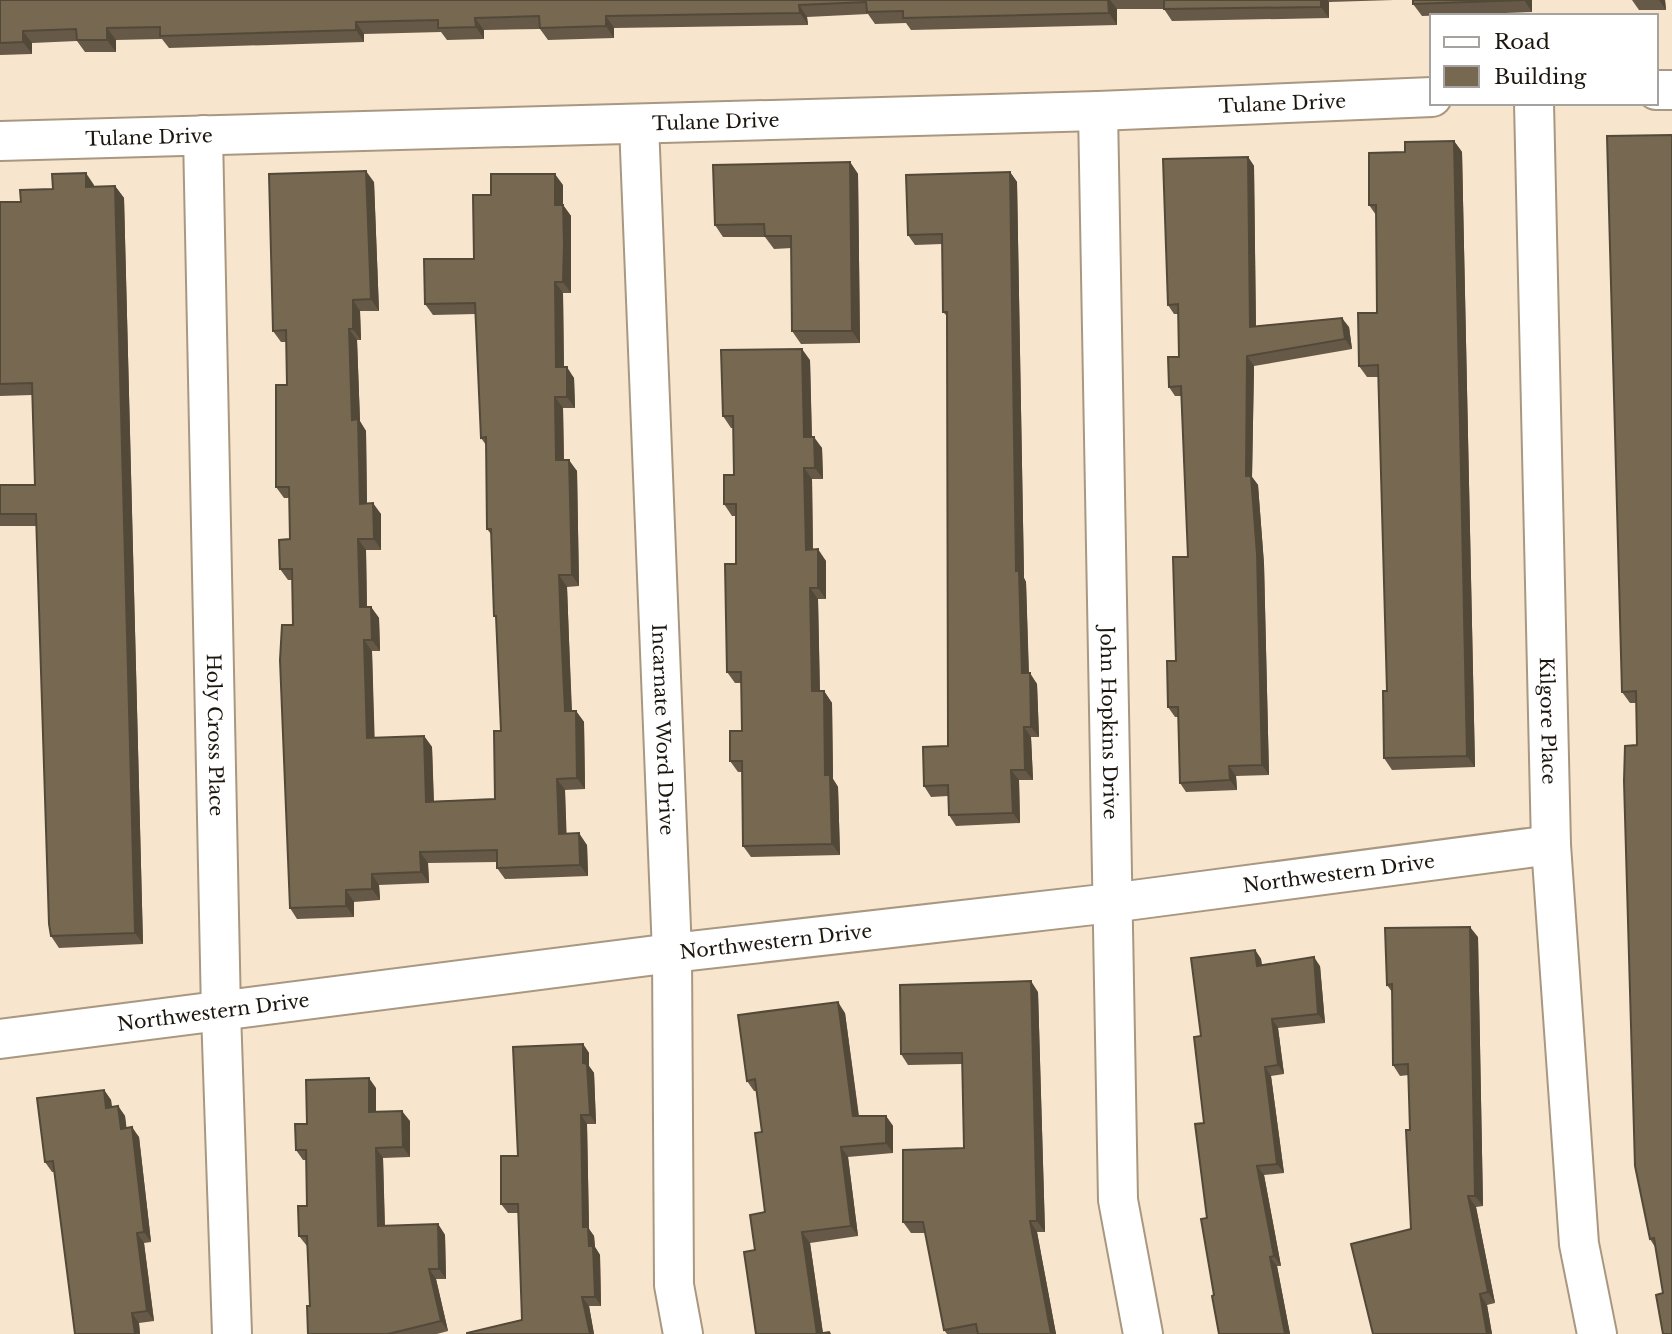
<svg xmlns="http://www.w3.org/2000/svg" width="1672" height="1334" font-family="'Libre Baskerville',serif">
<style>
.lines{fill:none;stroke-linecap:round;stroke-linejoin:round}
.minor-casing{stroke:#a99881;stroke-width:42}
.minor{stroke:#fff;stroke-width:38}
.wall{fill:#665947}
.shaded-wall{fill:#534939}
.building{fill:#776852;stroke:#534939;stroke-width:2}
.labels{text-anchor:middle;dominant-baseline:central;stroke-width:6;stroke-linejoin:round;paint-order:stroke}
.street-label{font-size:19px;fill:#1d160e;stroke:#fff}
</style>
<rect width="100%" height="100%" fill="#f8e5cd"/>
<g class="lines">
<!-- minor casing -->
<g class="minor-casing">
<g id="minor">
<path d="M1656,90h16"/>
<path id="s1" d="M1534,103l17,742 28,399 18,90"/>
<path id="s2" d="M1098,111l20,1089 25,134"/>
<path id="s3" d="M639,124l33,829 2,332 9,49"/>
<path id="s4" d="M203,135l18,877 11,322"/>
<path id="s5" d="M0,141l1098,-30 334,-14"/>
<path id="s6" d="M0,1039l672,-86 439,-50 440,-58"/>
</g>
</g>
<!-- minor -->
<use href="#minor" class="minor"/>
</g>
<!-- wall -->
<g class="wall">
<path d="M0,0h1394l-65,2v16l-157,3 -8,-12h-47v16l-206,5 -5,-7 -31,1 -7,-10 -61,3 1,8 -194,3v10l-66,2 -8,-11 -56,1v9l-37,1 -6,-8 -77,2v8l-195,6 -7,-9 -46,1v12h-31l-8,-11 -45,2v11l-32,1z"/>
<path d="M1413,0h119v12l-110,4 -9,-12z"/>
<path d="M1632,0h33l1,10h-27z"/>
<path d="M1672,135l-9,1158 -8,-46 -5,-8 -13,-536h-7l-8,-11z"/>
<path d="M1454,141l8,11 13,615 -83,3 -8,-12 3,-67 -9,-314h-11l-8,-11 18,-53 -1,-98 -7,-10 36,-53z"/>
<path d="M1248,157l6,9 2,161h93l3,22 -98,17 -2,111 6,8 6,79 5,211 -33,1 1,14 -51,2 -6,-9 -2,-66h-3l-7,-10 8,-46 12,-104 -7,-161h-6l-6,-9 10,-30 -1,-43h-4l-6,-9z"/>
<path d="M850,162l8,12 2,169 -59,1 -9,-13v-83l-18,1 -9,-12h-42l-8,-12z"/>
<path d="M1010,172l7,10 7,396 2,4 3,91 8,11 2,53h-8l2,43h-14l1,43 -64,3 -7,-11 -1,-19 -17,1 -7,-11 24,-40 -1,-430 -4,-4 -1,-68 -27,1 -7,-10z"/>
<path d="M374,182l5,129h-19l1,29h-4l3,82 6,9 1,72 14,11v36h-15l1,57h4l8,11 1,33h-8l2,87 50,-2 8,11 2,54 61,-2 6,-68 -4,-111 -3,-4 -3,-82 -4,-5 -1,-84 -5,-7 -5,-124 -43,1 -8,-11 49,-45 17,-64 72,-10v20l8,11v77h-8l1,74 10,11 1,30h-12l1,52 13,11 2,115 -12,1 2,52 3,72h4l8,11 1,67 -20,1 1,44 21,11 1,31 -83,3 -8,-11v-6l-69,1 1,20 -50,2 1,15 -26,2v15l-57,2 -7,-11 3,-283 -1,-45h-4l-8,-11 10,-30 -1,-41h-5l-8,-11 11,-102 -1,-43h-5l-8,-11z"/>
<path d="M94,185v2l21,-1 9,12 19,746 -84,4 -8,-12 -14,-410h-37v-41h35l-3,-90 -32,1v-194h21l32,-13z"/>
<path d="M810,360l2,77 10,11 1,31h-11l1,70 13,12v38h-8l2,92h4l8,12 1,76 5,8 2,68 -89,2 -8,-11 -1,-74h-4l-8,-11 12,-30 -1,-48h-6l-8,-11 9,-108v-48h-4l-8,-12 10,-29v-47h-3l-8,-12z"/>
<path d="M1478,937l5,269 -7,1 19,96 -8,2 5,29h-119l38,-105 -2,-154 -9,1 -7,-11 -1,-73 -5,-7z"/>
<path d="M1255,950l6,9 1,6 58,1 5,57 -47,5 6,46 -13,2 13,97 -20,2 17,91h-4l13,68h-71l-12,-116 -6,-182z"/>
<path d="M1038,992l7,240h-8l19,102h-109l-3,-4 -19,-97h-14l-8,-11 61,-74 -2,-84 -54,1 -7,-11z"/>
<path d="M845,1013l14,103h27l7,10v27l-45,4 10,79 -48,7 13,90 8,1h-75l-1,-84 10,-38 -3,-80 -5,-41h-3l-7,-10z"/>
<path d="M583,1044l6,9v13l5,7 2,51h-9l2,105 5,7 1,11 5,8 1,51h-12l5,28h-127l55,-14 -4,-107h-10l-7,-9 17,-48z"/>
<path d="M376,1088v24l34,9v36l-27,1 2,68 53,-2 7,11 1,44h-10l12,52 -11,3h-129l2,-28 -3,-60 -8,-10 8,-30 -1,-46h-3l-7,-10 11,-26z"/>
<path d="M104,1090l7,10 1,7 6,-1 7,10 1,12 13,9 12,105 -7,1 10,78 -15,2 1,11 -86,-162h-2l-7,-10z"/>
</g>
<!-- shaded-wall -->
<g class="shaded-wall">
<path d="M1108,0h2l7,9v16l-8,-12z"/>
<path d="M1321,0h6l2,2v16l-8,-11z"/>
<path d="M1524,0h8v12z"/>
<path d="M1659,0h6l1,10z"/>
<path d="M799,5l8,12 1,8 -8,-12z"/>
<path d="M606,16l8,12v10l-8,-12z"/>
<path d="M475,18l9,12v9l-8,-12z"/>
<path d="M356,22l8,12v8l-8,-12z"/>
<path d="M107,28l9,12v12l-9,-12z"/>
<path d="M23,31l9,12v11l-9,-12z"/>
<path d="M1454,141l8,11 13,615 -8,-11z"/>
<path d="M1248,157l6,9 2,171 -6,-10z"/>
<path d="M850,162l8,12 2,169 -8,-12z"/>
<path d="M366,171l8,11 5,129 -8,-12z"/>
<path d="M1010,172l7,10 7,396 2,4 3,102 -7,-11 -6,-102z"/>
<path d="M86,173l8,12v14l-8,-12z"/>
<path d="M555,174l8,11v20l8,11v77l-8,-11 -8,-77z"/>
<path d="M115,186l9,12 19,746 -8,-11z"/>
<path d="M555,282l8,11 1,86 -8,-12z"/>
<path d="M353,300l7,11 1,29 -8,-11z"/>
<path d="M1342,318l7,9 3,22 -7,-10z"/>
<path d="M349,329l8,11 3,81 6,10 1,84 -7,-11 -8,-84z"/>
<path d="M802,349l8,11 2,88 -8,-11z"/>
<path d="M1247,356l7,10 -2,111 6,8 6,79 5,211 -7,-10 -16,-289z"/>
<path d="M567,367l7,11 1,30 -8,-11z"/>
<path d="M555,397l8,11 1,64 -8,-12z"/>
<path d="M814,437l8,11 1,31 -8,-11z"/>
<path d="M569,460l8,11 2,115 -7,-11z"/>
<path d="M804,468l8,11 1,82 -7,-11z"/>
<path d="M373,503l8,11v36l-7,-11z"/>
<path d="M358,539l8,11 1,68 -7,-11z"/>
<path d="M818,549l8,12v38l-8,-11z"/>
<path d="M559,575l8,12 5,135 -7,-11z"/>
<path d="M810,588l8,11 2,104 -8,-12z"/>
<path d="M371,607l8,11 1,33 -8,-11z"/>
<path d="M364,640l8,11 3,98 -8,-11z"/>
<path d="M1030,673l7,11 2,53 -8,-10z"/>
<path d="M824,691l8,12 1,76 5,8 2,68 -8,-11 -7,-69z"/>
<path d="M576,711l8,11 1,67 -8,-11z"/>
<path d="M1024,727l7,10 2,43 -8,-10z"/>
<path d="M424,736l8,11 2,66 -8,-11z"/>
<path d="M1229,766l7,10 1,14 -7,-10z"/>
<path d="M1011,770l8,10 1,43 -7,-10z"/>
<path d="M557,779l8,11 2,55 -8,-11z"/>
<path d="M579,833l8,12 1,31 -8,-11z"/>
<path d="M420,852l8,11 1,20 -8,-11z"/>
<path d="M372,874l7,11 1,15 -8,-11z"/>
<path d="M346,890l8,12v15l-8,-11z"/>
<path d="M1470,927l8,10 5,269 -8,-10z"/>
<path d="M1255,950l6,9 2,16 -6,-9z"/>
<path d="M1314,957l6,9 5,57 -7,-9z"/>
<path d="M1031,981l7,11 7,240 -8,-11z"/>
<path d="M838,1002l7,11 15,114 -7,-11z"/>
<path d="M1272,1019l6,9 6,46 -6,-9z"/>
<path d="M583,1044l6,9v13l5,7 2,51 -6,-9 -7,-52z"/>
<path d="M1265,1067l6,9 13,97 -7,-9z"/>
<path d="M369,1078l7,10v34l-7,-10z"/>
<path d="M104,1090l7,10 2,18 -7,-10z"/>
<path d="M118,1106l7,10 3,23 -7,-10z"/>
<path d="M402,1111l8,10v36l-7,-10z"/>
<path d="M581,1115l6,9 2,105 5,7 1,11 5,8 1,51 -6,-9 -6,-51 -6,-19z"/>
<path d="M886,1116l7,10v27l-7,-10z"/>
<path d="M132,1127l7,10 12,105 -7,-10z"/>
<path d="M841,1147l7,10 10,79 -7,-10z"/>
<path d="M376,1148l7,10 2,79 -7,-11z"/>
<path d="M1257,1166l7,9 17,91 -7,-10z"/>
<path d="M1468,1196l8,11 19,96 -7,-11z"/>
<path d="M1030,1221l7,11 19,102h-5z"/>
<path d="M438,1224l7,11 1,44 -7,-10z"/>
<path d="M802,1232l8,11 13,91h-6z"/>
<path d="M137,1233l7,10 10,78 -7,-10z"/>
<path d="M1270,1257l7,9 13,68h-5z"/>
<path d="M429,1269l7,10 12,52 -7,-10z"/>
<path d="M1480,1294l7,11 5,29h-5z"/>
<path d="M582,1297l7,9 5,28h-4z"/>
<path d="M132,1313l7,10 1,11h-5z"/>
</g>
<!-- building -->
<g class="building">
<path d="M0,0h1108l1,13 -206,5v-7l-36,1 -1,-10 -67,3 1,8 -194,3v10l-66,2 -1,-12 -64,2 1,9 -38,1v-8l-82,2v8l-196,6v-9l-53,1v12h-30l-1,-11 -53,2v11l-23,1z"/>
<path d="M1164,0h157v7l-157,2z"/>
<path d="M1413,0h111l-111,4z"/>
<path d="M1672,135v1199h-9l-7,-39 7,-2 -9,-55 -4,1 -15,-73 -11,-385 1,-35 12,-1 -1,-54 -14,1 -15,-556z"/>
<path d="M1454,141l13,615 -83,2 -1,-67h4l-9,-326 -19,1 -1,-53h19l-1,-108h-7v-52l36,-1v-10z"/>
<path d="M1248,157l2,170 92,-9 3,21 -98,17 -1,120h5l6,78 5,211 -33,1 1,14 -50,3 -2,-76h-10l-1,-46h9l-3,-104h15l-7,-171 -12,1 -1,-30h11l-1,-53 -10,1 -5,-146z"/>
<path d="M850,162l2,169h-60l-1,-95h-26l-1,-12 -49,1 -2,-60z"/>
<path d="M366,171l5,128 -18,1v29h-4l3,91 6,-1 2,85 13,-1 1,36h-16l2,68h11l1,33h-8l3,98 57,-2 2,66 69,-3 -1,-68h7l-5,-115h-2l-3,-87h-4l-1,-92 -5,1 -6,-135 -50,1 -1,-45h50l-1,-64h18v-21h64v31h8l1,39 -1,38h-8l1,85h11v30h-12l1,63h13l3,115h-13l2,53 4,83h11l1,67 -20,1 2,55 20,-1 1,32 -83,3v-18l-77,2 1,20 -49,2v15l-26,1v16l-56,2 -10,-248 2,-35h11l-1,-56h-12l-1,-29 11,-1 -1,-52h-13v-102h11l-1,-55 -13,1 -4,-157z"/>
<path d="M1010,172l6,399h3l3,102h8l1,54h-7l1,43h-14l2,43 -64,2 -1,-30 -24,1 -1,-39 25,-1 -1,-434h-4l-1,-78 -34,1 -2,-60z"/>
<path d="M86,173v14l29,-1 20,747 -84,3 -2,-12 -13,-410h-36v-29h35l-3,-102 -32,1v-182h21l-1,-12 33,-1 -1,-15z"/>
<path d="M802,349l2,88h10l1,31h-11l2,82 12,-1v39h-8l2,103h12l1,84h5l2,69 -89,2 -1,-85h-12v-30h12l-1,-59h-14l-2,-108h11v-60h-12v-29h10l-1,-59h-10l-2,-66z"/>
<path d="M1470,927l5,269h-7l20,96 -8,2 7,40h-114l-22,-90 60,-15 -5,-99h4l-2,-66 -15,1 -1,-81 -5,1 -2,-57z"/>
<path d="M1255,950l2,16 57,-9 4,57 -46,5 6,46 -13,2 12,97 -20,2 17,90 -4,1 15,77h-66l-7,-38 2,-1 -13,-76 6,-1 -12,-94 9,-1 -10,-86 7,-1 -10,-78z"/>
<path d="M1031,981l6,240h-7l21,113h-73l-2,-10 -32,6 -21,-108h-20v-72l61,-2 -2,-95 -61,1 -1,-69z"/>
<path d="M838,1002l15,114h33v27l-45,4 10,79 -49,6 15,102 12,-2 1,2h-74l-12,-82 11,-2 -5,-35 15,-3 -10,-79 7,-1 -7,-53 -8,2 -9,-66z"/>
<path d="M583,1044v19l4,1 3,51h-9l2,112h5l1,19h4l2,51h-13l8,37h-123v-1l55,-13 -4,-116h-17v-48h17l-5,-109z"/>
<path d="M369,1078v34l33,-1 1,36 -27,1 2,78 60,-2 1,45h-10l12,52 -53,13h-80l-1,-28h3l-3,-70h-8l-1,-30h9l-1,-56h-10l-1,-26h12l-1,-44z"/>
<path d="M104,1090l2,18 12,-2 3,23 11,-2 12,105 -7,1 10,78 -15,2 3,21h-60l-22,-173 -8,1 -8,-64z"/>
</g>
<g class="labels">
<!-- street labels -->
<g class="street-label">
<text stroke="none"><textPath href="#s5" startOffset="1283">Tulane Drive</textPath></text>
<text stroke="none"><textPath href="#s5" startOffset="716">Tulane Drive</textPath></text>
<text stroke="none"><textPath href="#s5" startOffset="149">Tulane Drive</textPath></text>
<text stroke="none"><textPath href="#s1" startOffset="618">Kilgore Place</textPath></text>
<text stroke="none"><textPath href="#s2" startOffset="612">John Hopkins Drive</textPath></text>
<text stroke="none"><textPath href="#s3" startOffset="606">Incarnate Word Drive</textPath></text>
<text stroke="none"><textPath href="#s4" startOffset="600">Holy Cross Place</textPath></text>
<text stroke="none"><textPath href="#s6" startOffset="1349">Northwestern Drive</textPath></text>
<text stroke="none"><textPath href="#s6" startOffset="782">Northwestern Drive</textPath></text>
<text stroke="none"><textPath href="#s6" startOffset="215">Northwestern Drive</textPath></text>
</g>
</g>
<!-- legend -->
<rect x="1430" y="14" width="228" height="91" fill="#ffffff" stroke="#a5a29f" stroke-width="2"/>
<rect x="1444" y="37" width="35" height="10" fill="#ffffff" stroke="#a5a29f" stroke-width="2"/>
<text x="1494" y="49" font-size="21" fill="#1d160e">Road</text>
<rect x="1444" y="66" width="35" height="21" fill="#776852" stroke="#a5a29f" stroke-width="2"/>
<text x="1494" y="84" font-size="21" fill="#1d160e">Building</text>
</svg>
